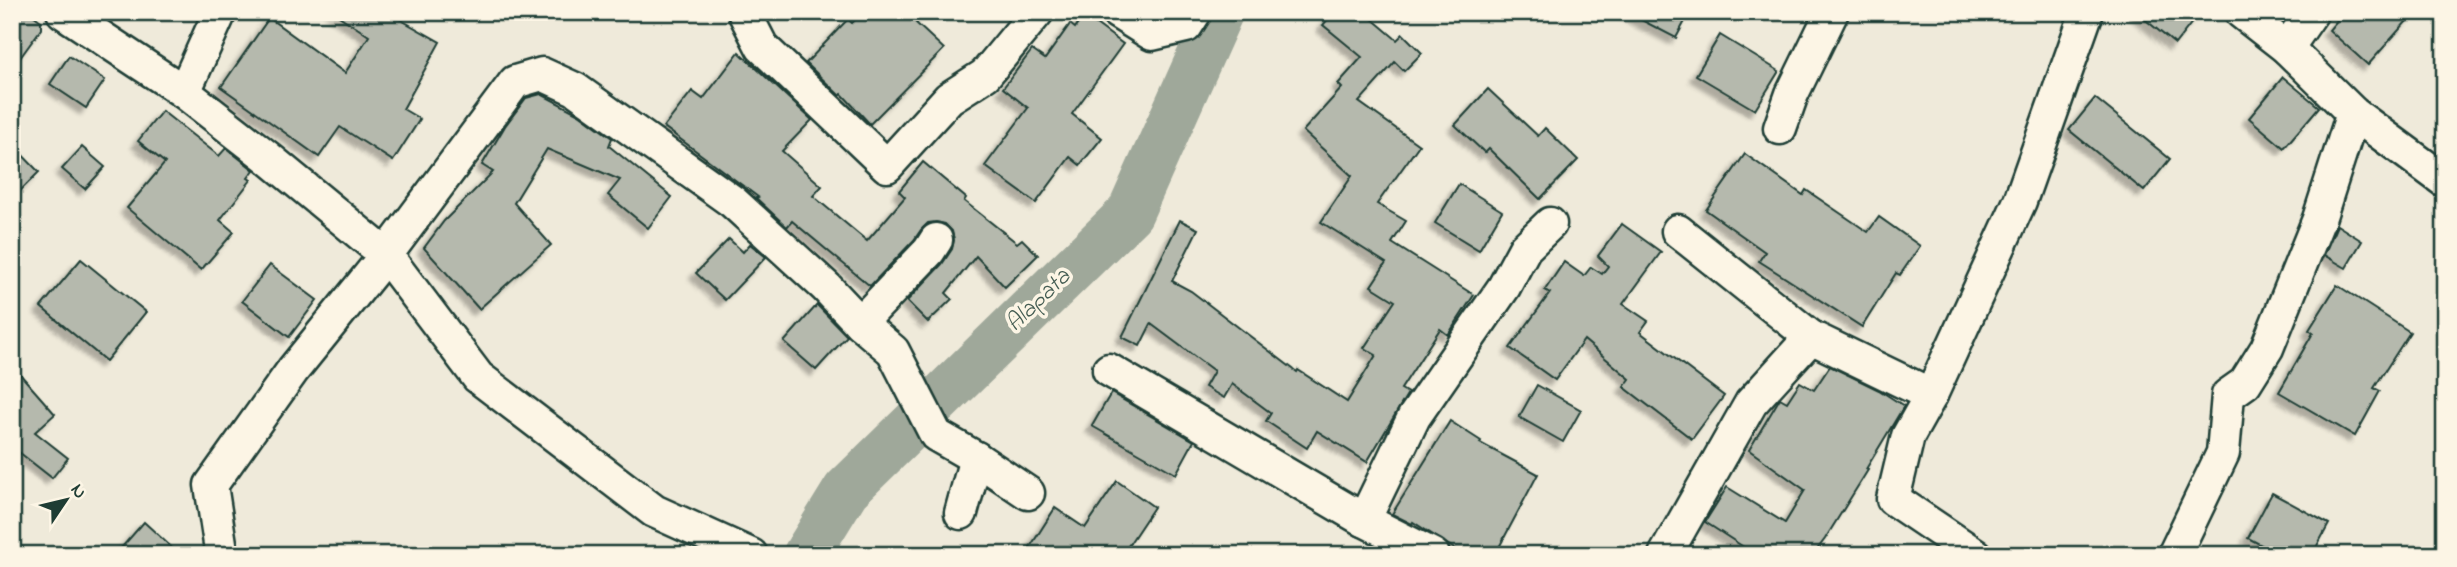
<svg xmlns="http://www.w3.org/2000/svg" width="2457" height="567" font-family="'Indie Flower',sans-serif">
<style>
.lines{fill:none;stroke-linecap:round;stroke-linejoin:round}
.river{stroke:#9fa89a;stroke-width:47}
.building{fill:#b5b9ad;stroke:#1f3d34;stroke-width:2;filter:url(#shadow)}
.minor-casing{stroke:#1f3d34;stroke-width:37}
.minor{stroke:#fcf5e5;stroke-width:32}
.labels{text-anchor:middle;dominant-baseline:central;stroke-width:7;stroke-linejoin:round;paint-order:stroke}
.water-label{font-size:24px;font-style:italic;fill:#455d53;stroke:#fcf5e5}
</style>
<defs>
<filter id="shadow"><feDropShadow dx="-6" dy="6" stdDeviation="2" flood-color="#0004"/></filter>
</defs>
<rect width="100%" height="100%" fill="#efeada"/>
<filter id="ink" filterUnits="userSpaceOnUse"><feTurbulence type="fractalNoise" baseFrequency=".0143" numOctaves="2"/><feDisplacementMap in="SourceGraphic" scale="14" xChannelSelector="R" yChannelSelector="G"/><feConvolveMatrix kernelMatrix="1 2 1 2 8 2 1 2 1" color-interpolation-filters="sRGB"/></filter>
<g filter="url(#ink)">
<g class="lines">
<!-- river -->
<path class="river" d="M806,555l40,-65 284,-277 90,-201"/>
</g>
<!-- building -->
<g class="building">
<path d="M12,12h17l12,9v8l-29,40z"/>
<path d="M333,12h54l53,30 -37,67 17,10 -27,42 -53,-34 -21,30 -98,-70 48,-69 76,55 24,-37z"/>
<path d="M863,12h64l-11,11 28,26 -74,75 -28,-30 -2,2 -34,-33 42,-44 4,4z"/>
<path d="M1334,12h30l33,28 6,-6 19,19 -18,18 -9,-9 -36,40 60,43 -42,59 29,17 -14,22 82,52 -26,40 -8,-6 -39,60 7,4 -41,69 -50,-31 -10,17 -41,-27 5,-8 -39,-29 -8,14 -19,-11 9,-16 -63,-47 -11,22 -18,-9 58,-117 18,9 -26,52 19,10 106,81 1,-2 49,32 29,-47 -12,-7 31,-47 -24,-15 15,-23 -65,-41 31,-46 -49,-45 39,-43 -4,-4 24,-27 -39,-32z"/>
<path d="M1626,12h64l-14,26z"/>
<path d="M2136,12h64l-25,32z"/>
<path d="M2344,12h71l-47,53 -39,-35z"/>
<path d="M1084,15l39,29 -51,70 30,24 -22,27 -10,-8 -34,46 -51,-37 43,-58 -25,-20 29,-38 13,9 25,-35 5,4z"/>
<path d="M1720,35l59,36 -24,39 -59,-35z"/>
<path d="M739,52l73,68 -30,31 40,35 -9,10 54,45 38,-44 -6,-6 24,-29 43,36 -2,3 53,42 5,-4 16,16 -33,32 -29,-31 -30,37 6,6 -24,23 -21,-21 35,-37 10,-15 2,-9 -2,-9 -7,-7 -9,-2 -8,1 -7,7 -7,10 -44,46 -78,-65 -5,6 -31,-29 2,-1 -94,-70 28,-36 11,8z"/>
<path d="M69,56l36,24 -19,28 -36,-24z"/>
<path d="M2283,77l36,30 -35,41 -35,-30z"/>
<path d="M1488,89l50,47 7,-8 33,32 -38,39 -51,-50 -4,4 -30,-28z"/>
<path d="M541,94l38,20 33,24 -3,8 63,51 -24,31 -40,-33 12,-15 -73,-31 -33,54 37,42 -72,64 -55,-61 20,-27 49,-49 -11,-7 23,-39 21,-28z"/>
<path d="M2095,98l75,61 -26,32 -75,-61z"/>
<path d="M162,111l57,45 7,-8 28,22 -6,8 3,2 -31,40 14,12 -33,38 -74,-62 38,-45 -27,-22z"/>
<path d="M12,144l27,28 -27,27z"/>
<path d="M82,147l23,20 -20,22 -23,-20z"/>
<path d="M1745,154l58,41 3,-5 62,42 11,-15 41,29 -20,29 -4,-2 -34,54 -103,-66 6,-9 -59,-42z"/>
<path d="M1459,184l43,27 -23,39 -44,-27z"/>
<path d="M1622,224l39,28 -38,52 25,17 -8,11 84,64 -32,43 -68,-52 6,-8 -46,-39 -29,40 -45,-32 40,-55 -5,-3 19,-28 20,14 7,-9 11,7 6,-8 -10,-10z"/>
<path d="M2337,225l25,16 -16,27 -22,-13z"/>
<path d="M729,239l14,13 7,-8 16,13 -41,43 -29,-27z"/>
<path d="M81,259l65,53 -40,49 -65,-54z"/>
<path d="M270,265l47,35 -28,37 -47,-36z"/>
<path d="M2337,285l73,47 -36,56 6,3 -25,45 -76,-44 34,-59 -4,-3z"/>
<path d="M817,305l30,31 -31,34 -32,-28z"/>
<path d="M12,365l43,49 -20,18 33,26 -16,20 -37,-29 -3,3z"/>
<path d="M1830,366l49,24 25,16 -38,63 2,1 -43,69 -12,16h-57l-51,-33 22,-35 58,36 20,-33 -56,-40 31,-52 7,4 13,-20 14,8z"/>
<path d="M1537,385l44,25 -18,32 -44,-25z"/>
<path d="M1111,393l83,48 -18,33 -84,-48z"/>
<path d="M1450,421l31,20 -1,2 58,31 -43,81h-31l-51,-33 -1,2 -20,-10z"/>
<path d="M1117,481l37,26 -32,48h-97l30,-47 30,20z"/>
<path d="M2272,493l57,31 -17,31h-32l-32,-17z"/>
<path d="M144,522l36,33h-65z"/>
</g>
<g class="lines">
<!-- minor casing -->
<g class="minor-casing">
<g id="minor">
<path d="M63,12l121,80 82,64 120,99 92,122 176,134 97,44"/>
<path d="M744,12l18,35 125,119 62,-68 36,-23 52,-63"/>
<path d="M1117,12l35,22 34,-8 9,-14"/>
<path d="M2241,12l46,36 66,65 92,68"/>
<path d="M2287,48l25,-36"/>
<path d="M184,92l36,-80"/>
<path d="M1780,128l12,-34 40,-82"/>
<path d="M1678,231l133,106 120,58 -23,41 -15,63 83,56"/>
<path d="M860,323l69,-72 7,-11"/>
<path d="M1109,370l255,150 69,35"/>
<path d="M1931,395l89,-194 67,-189"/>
<path d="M961,513l15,-55"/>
<path d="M1364,520l50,-103 90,-130 21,-39 25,-24"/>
<path d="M224,555l-3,-5 -10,-65 82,-115 93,-115 129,-173 27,-8 33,15 158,113 93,85 34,36 33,28 43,84 40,23 52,35"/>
<path d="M1665,555l86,-152 60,-66"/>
<path d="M2174,555l49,-102 5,-58 17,-12 22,-35 52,-129 34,-106"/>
</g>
</g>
<!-- minor -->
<use href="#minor" class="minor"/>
</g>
</g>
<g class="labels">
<!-- water labels -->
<g class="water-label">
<text transform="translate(1039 301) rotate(-44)">Alapata</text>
</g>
</g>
<!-- margin -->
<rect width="2457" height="567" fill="none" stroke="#fcf5e5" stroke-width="42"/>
<rect x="21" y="21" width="2415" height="525" fill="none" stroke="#1f3d34" stroke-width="2.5" filter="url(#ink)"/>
<!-- north arrow -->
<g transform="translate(66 500) rotate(55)" stroke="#fcf5e5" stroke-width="5" paint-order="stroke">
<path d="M0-5L12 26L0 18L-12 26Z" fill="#1f3d34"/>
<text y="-10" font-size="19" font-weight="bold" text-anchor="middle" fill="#1f3d34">N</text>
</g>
</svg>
